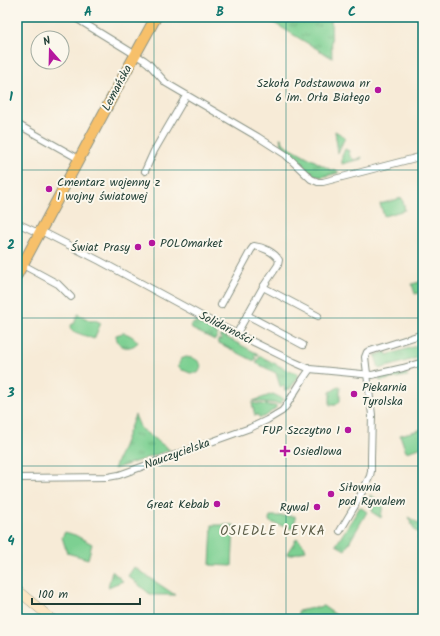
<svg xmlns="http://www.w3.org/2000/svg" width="440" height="636" font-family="Kalam,sans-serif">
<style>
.grass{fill:url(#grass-tufts);stroke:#4e8663}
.park{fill:#7dd092;stroke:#4e8663}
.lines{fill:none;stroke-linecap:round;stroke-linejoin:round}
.street-casing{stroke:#8b9486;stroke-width:8}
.secondary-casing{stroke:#8b9486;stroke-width:10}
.primary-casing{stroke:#8b9486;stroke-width:12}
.street{stroke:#fff;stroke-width:6}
.secondary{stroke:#fce6c4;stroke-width:9}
.primary{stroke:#f7c06b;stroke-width:10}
.grid{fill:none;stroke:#0f766e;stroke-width:1;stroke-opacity:0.55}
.poi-dot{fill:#b5179e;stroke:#fbf7ec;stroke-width:1.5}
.labels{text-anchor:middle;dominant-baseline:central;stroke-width:4;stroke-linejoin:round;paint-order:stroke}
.poi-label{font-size:12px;fill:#1f3d34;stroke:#fbf7ec;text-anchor:end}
.street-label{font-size:12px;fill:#1f3d34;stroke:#fbf7ec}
.neighbourhood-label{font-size:13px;letter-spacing:1px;fill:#5d5e48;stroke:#fbf7ec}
.neatline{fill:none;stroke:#0f766e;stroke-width:1.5}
.grid-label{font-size:13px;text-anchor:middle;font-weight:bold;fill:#0f766e}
</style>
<defs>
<pattern id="grass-tufts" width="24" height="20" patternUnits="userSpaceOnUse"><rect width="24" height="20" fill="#7dd092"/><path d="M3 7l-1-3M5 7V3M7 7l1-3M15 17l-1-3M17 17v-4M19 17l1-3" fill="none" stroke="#66aa78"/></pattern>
</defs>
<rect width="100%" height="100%" fill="#fbf7ec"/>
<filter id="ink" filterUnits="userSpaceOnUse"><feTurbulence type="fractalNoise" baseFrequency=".025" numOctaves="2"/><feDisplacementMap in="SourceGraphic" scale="8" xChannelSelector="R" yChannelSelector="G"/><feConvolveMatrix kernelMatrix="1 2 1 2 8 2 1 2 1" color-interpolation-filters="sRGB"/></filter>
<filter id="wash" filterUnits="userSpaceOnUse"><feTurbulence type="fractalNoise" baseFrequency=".012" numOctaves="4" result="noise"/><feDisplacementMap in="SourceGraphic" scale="16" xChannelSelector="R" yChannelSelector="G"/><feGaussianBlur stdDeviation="0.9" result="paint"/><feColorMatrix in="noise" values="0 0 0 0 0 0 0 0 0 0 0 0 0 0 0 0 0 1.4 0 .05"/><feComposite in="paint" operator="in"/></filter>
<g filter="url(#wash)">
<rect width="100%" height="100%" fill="#f7ebd7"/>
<!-- grass -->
<g class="grass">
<path d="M264,17h67l1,41z"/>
<path d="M335,131l10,6 -7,16z"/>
<path d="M280,138h1l3,6 47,26 7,1v2l-17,4 -9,-2 -17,-18 -12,-9z"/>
<path d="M345,149l4,2c0,5 2,8 7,9l6,-3 -1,2 -19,5v-8z"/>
<path d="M197,322l21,12 -3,6 -23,-11 -1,-4 3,-2z"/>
<path d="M123,333c5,0 12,5 15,9 -4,6 -16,8 -20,0 -1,-1 -2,-6 -2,-7z"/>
<path d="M222,335l36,19 -1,2 -2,-1 -1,2 2,1 -2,3 -37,-19 2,-3 1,1h1l1,-2 -3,-1z"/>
<path d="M423,344v12l-29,9 -15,4 -4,-14 11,-3 1,3z"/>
<path d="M260,356l29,15 8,2 1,2v2l-8,12 -6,1 1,-3 -3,-1 -1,1 -1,-1 -4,-13 -20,-10z"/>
<path d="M404,371l4,5 -28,5 -1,-1v-2z"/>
<path d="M340,386v15l-4,4h-6v-13z"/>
<path d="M273,394l10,5 -3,5 -27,-3z"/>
<path d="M252,403l24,3 1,1 -11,9 -6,2 -3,-3 -2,1z"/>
<path d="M135,415l6,14 29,21 -56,19z"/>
<path d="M370,495l13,8 -2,15 -8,-5z"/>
<path d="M360,507l7,5 -22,38 -9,-5z"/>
<path d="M270,516h25v14l-25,-8 -1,-2z"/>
<path d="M408,517l15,9v18l-4,-2 -1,-4 1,-4 -1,-2 -3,-1z"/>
<path d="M297,538l7,7 2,5 -8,3 -10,2 -1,-2z"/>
<path d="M112,571l11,10 -15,6z"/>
</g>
<!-- park -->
<g class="park">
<path d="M402,198l3,12 -21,6 -4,-12z"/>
<path d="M423,281v11l-8,2 -3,-10z"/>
<path d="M78,314l13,7 4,-1 6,3 -7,16 -22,-8 -2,-4 2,-3h2z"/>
<path d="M186,357c9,1 20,5 12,16h-8l-7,-3v1c-5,-6 -6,-3 -2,-12z"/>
<path d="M423,429v18l-17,5 -6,-17z"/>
<path d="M212,525h22l-2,41 -22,-1z"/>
<path d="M65,532l10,3 17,9 -4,15 -21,-6 -5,-16z"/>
<path d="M134,567l41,28h-24l-23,-19z"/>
<path d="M323,606l19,13h-43l-1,-8z"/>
</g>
</g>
<g filter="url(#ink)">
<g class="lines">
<!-- street casing -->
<g class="street-casing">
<g id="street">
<path d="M74,17l70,43 4,3 18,20 92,54 28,18 25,24 7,3h5l100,-26"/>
<path d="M17,124l62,35"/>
<path d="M145,171l9,-20 32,-55"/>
<path d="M17,223l17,8h7l59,30 109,59 85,42 16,7 62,6 31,-7 20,-6"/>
<path d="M23,265l35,19 13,13"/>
<path d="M263,287l55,29"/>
<path d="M221,305l30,-55 3,-4c9,1 20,6 25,14l-1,5 -15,22 -26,46"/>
<path d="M247,315l56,30"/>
<path d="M17,478l91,-1 11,-2 131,-47 17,-8 15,-9 4,-5 17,-27 7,-10"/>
<path d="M340,531l16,-27 14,-28 1,-5v-13l1,-43 -7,-58 2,-5 56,-18"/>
</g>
</g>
<!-- secondary casing -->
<g class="secondary-casing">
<path id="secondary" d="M17,590l35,29"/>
</g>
<!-- primary casing -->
<g class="primary-casing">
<path id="primary" d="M17,275l106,-198 33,-60"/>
</g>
<!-- street -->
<use href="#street" class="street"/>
<!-- secondary -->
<use href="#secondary" class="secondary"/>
<!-- primary -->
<use href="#primary" class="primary"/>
</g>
</g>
<!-- grid -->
<path class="grid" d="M154,17v602M286,17v602M17,170h406M17,318h406M17,466h406"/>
<!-- markers -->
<g class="poi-dot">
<circle cx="378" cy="90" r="4"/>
<circle cx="49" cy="189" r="4"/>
<circle cx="152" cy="243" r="4"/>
<circle cx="138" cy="247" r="4"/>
<circle cx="354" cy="394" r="4"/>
<circle cx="348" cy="430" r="4"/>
<path d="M283 445h4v4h4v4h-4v4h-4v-4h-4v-4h4z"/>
<circle cx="331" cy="494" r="4"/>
<circle cx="217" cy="504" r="4"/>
<circle cx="317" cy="507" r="4"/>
</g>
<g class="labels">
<!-- poi labels -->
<g class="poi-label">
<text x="370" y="83">Szkoła Podstawowa nr<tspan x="370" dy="14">6 im. Orła Białego</tspan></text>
<text x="57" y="182" text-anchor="start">Cmentarz wojenny z<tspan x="57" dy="14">I wojny światowej</tspan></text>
<text x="160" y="243" text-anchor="start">POLOmarket</text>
<text x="130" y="247">Świat Prasy</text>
<text x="362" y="387" text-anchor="start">Piekarnia<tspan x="362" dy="14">Tyrolska</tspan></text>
<text x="340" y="430">FUP Szczytno 1</text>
<text x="293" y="451" text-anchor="start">Osiedlowa</text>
<text x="339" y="487" text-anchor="start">Siłownia<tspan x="339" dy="14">pod Rywalem</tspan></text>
<text x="209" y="504">Great Kebab</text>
<text x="309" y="507">Rywal</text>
</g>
<!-- street labels -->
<g class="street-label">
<text transform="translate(117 88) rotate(-62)">Lemańska</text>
<text transform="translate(226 328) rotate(27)">Solidarności</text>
<text transform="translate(177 454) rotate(-20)">Nauczycielska</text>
</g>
<!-- neighbourhood labels -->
<g class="neighbourhood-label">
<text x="273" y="531">OSIEDLE LEYKA</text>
</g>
</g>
<!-- margin -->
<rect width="440" height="636" fill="none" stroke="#fbf7ec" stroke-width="44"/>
<!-- north arrow -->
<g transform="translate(50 50) rotate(340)"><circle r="19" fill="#fbf7ec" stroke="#a3ada2"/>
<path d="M0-3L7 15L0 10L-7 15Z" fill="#b5179e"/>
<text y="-6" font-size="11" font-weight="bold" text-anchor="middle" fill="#1f3d34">N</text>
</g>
<!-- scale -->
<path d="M32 598v6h108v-6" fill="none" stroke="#1f3d34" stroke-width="2"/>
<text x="38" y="598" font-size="12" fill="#1f3d34" stroke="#fbf7ec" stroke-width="3" paint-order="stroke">100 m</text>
<rect x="22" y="22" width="396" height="592" class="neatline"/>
<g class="grid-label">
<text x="88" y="16">A</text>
<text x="220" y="16">B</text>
<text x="352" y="16">C</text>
<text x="11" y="101">1</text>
<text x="11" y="249">2</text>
<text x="11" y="397">3</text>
<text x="11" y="545">4</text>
</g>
</svg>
